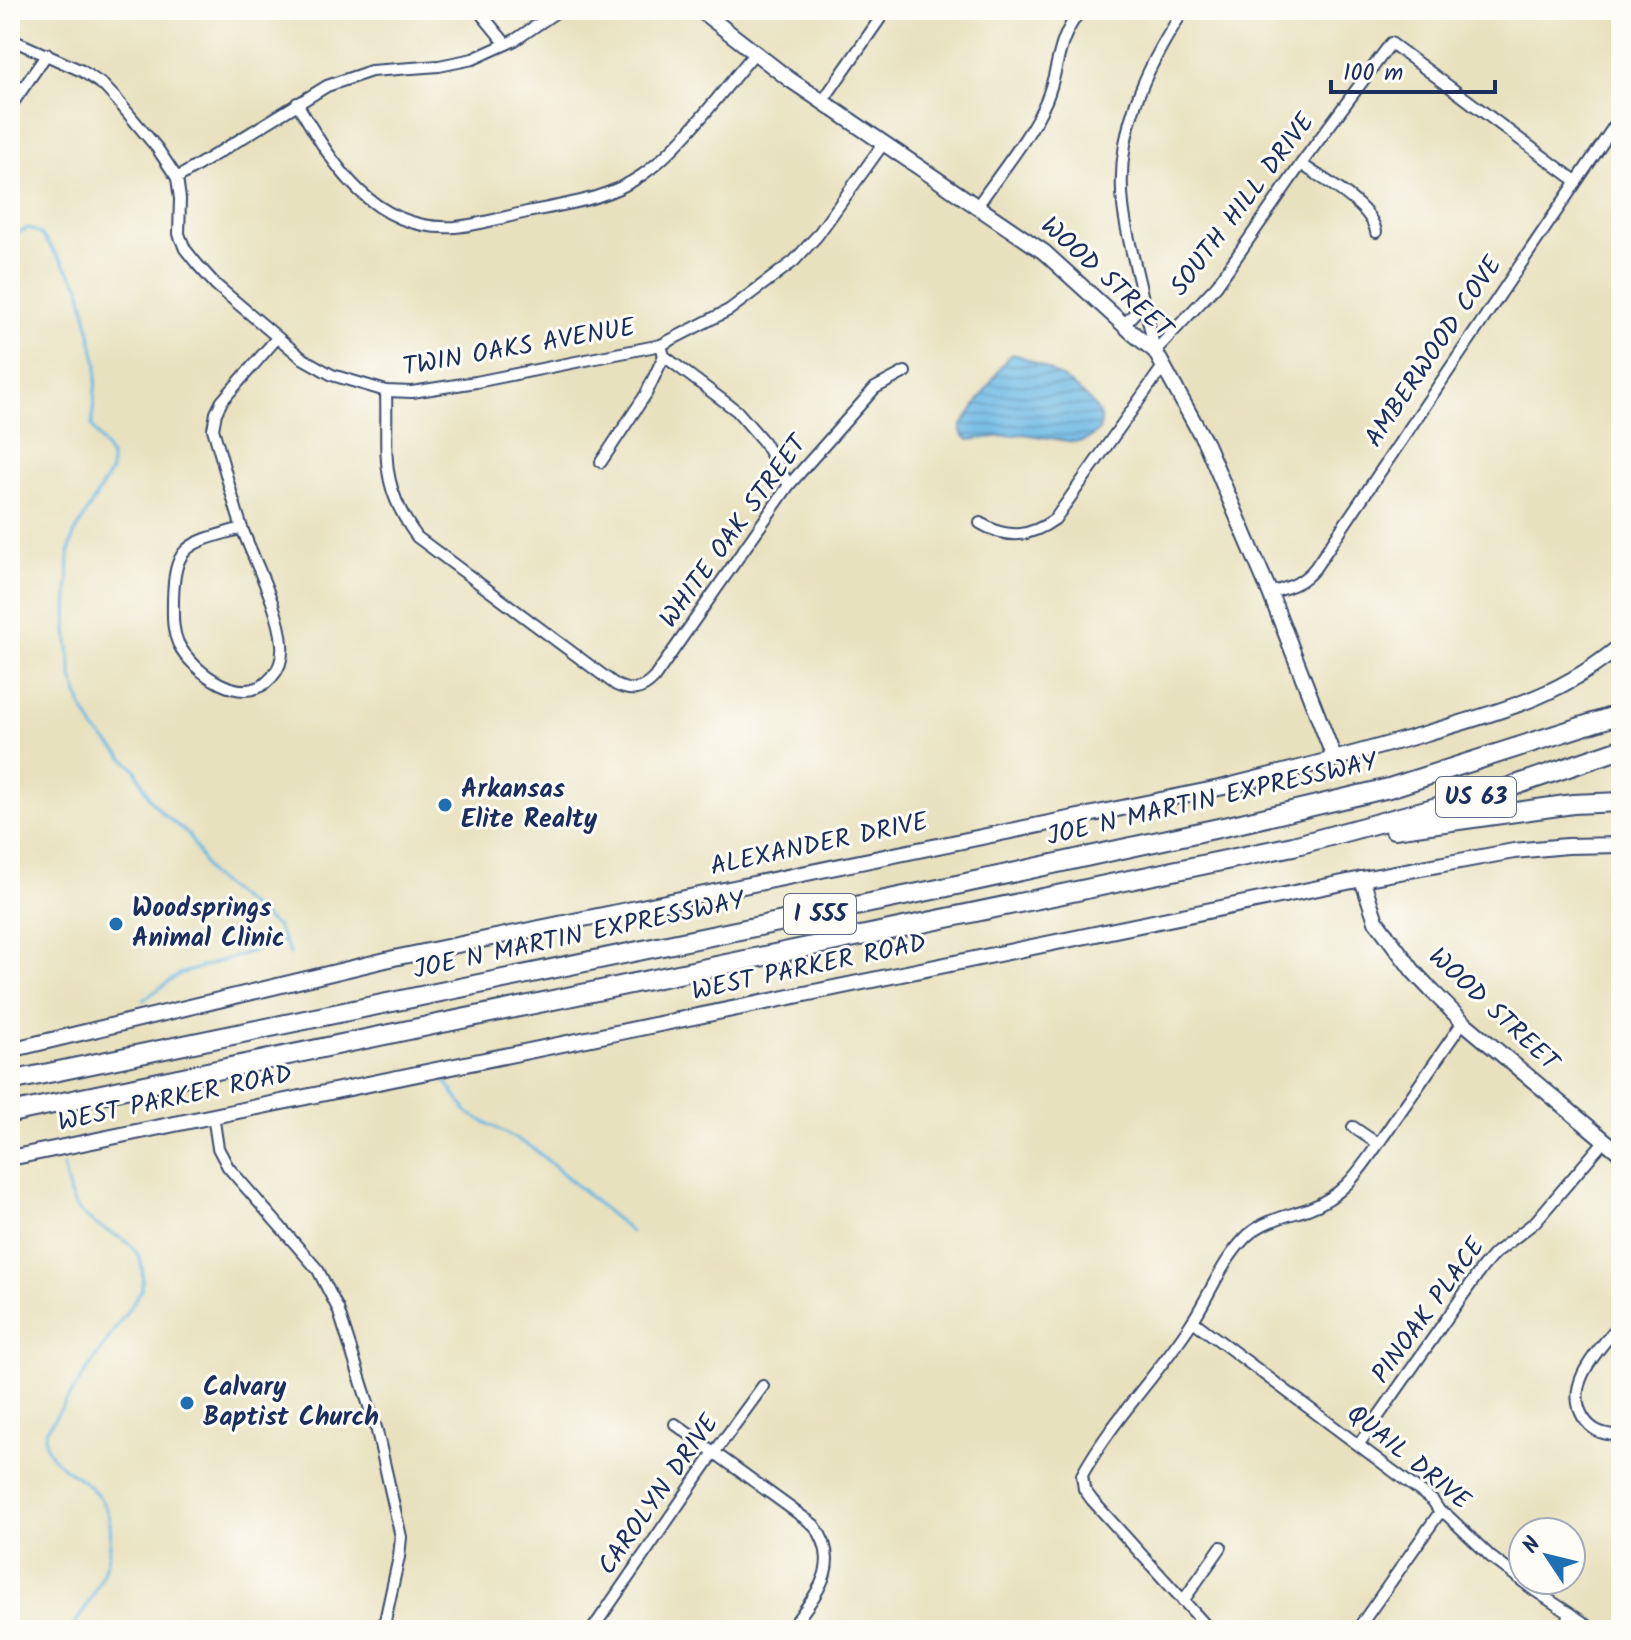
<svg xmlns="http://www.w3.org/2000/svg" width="1631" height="1640" font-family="Kalam,sans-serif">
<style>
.water{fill:url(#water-rules);stroke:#4273a0;stroke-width:2}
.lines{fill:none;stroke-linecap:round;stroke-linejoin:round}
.stream{stroke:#69b7e3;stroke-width:3}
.street-casing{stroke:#3a4a6c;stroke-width:14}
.secondary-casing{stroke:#3a4a6c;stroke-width:18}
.highway-casing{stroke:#3a4a6c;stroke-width:22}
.street{stroke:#fff;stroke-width:10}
.secondary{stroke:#fff;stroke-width:14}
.highway{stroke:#fff;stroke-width:18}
.poi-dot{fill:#1f6fb2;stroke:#fdfcf7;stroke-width:3}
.labels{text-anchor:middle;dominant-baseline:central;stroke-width:6;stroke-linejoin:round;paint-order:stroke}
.shield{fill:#fdfcf7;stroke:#5f6c8c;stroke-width:2}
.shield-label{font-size:24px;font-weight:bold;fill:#1b2f5e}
.street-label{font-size:26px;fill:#1b2f5e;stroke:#fdfcf7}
.poi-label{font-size:26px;font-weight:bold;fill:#1b2f5e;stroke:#fdfcf7;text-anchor:start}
</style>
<defs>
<pattern id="water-rules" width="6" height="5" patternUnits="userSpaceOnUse" patternTransform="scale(2)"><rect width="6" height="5" fill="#69b7e3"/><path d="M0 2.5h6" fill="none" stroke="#5695bb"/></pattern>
</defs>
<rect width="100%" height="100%" fill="#fdfcf7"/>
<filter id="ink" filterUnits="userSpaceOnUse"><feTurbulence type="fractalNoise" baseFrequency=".0125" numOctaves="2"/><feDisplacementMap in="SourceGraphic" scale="16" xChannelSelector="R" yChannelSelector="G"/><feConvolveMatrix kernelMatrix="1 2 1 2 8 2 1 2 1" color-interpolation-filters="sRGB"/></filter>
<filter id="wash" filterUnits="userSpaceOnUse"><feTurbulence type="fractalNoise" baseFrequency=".006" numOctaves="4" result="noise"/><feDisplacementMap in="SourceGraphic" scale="32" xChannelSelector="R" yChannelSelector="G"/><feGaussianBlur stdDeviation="1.8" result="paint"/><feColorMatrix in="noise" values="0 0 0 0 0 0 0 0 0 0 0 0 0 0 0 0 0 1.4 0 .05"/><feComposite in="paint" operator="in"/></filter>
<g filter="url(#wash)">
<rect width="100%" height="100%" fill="#e8e1be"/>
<!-- water -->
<path class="water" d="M1013,354c21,4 107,52 84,78 -6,7 -14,10 -23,10l-51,-8 -55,6 -7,-8v-5l46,-69z"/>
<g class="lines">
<!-- stream -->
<g class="stream">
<path d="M10,236l19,-8 12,6 39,52 17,79 -5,61 19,31v14l-37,63 -5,18 -2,78 5,47 10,30 13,23 41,40 14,29 13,15 26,21 21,40 67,52 13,27"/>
<path d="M143,1000l37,-26 104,-33"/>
<path d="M445,1081l23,32 65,35 98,84"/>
<path d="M63,1166c4,13 5,31 14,42 27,34 75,23 64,83l-95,140c-7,30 29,40 47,59 39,39 5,104 -23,140"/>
</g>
</g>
</g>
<g filter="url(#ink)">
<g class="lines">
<!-- street casing -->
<g class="street-casing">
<g id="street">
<path d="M478,10l28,34"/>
<path d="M10,39l72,32 21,14 14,15 40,48 20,30 3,21 -1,35 6,15 12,15 19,21 86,73 30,17 54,16 26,1 64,-10 185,-37 68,-35 65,-49 23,-25 66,-92"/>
<path d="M822,102l64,-92"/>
<path d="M297,103c36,62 76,129 158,124 24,-2 49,-10 72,-15 40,-8 81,-13 115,-37 38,-26 81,-85 112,-121"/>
<path d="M10,107l37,-53"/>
<path d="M1301,164c21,15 71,41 75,68"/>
<path d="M177,178l150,-92 44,-15 68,-5 34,-7 42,-19 44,-30"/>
<path d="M978,205c22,-32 52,-68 68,-104 14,-33 9,-59 35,-91"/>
<path d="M1143,298l12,53"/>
<path d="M1124,325l15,-17 3,-13c-6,-30 -16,-60 -19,-90 -8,-72 22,-136 61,-195"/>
<path d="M661,345l3,11 73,55 26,30 26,44"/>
<path d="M1155,351l62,-66 84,-121 90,-121 185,138"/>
<path d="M386,391c2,63 -8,92 31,146l199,148c15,7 26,6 38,-7l135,-193 86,-97 30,-16"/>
<path d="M601,462l45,-68 18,-38"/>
<path d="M980,523c28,17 50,14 75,-4l109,-154"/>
<path d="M242,528c-52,16 -68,13 -69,73 0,15 -1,28 5,42 15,30 66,67 94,34 8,-9 11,-21 10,-33 -2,-34 -28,-83 -40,-116 -11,-33 -19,-66 -29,-99l3,-16 6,-12 55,-63"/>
<path d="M1270,593c19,-6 32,-9 45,-25l306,-452"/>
<path d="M213,1115l5,33 10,19 90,103 20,39 39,122 24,106 -2,20 -16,73"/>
<path d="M1353,1127l25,17 85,-122"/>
<path d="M1193,1321l240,180 7,11 7,3 44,42 43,33 61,40"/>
<path d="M675,1424l139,101c31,41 0,71 -24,105"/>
<path d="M1615,1435c-14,-1 -24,-5 -32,-18 -20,-34 18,-69 38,-95"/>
<path d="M1359,1444l123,-176 12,-14 41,-32 70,-82"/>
<path d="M1183,1601l38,-54"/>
<path d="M592,1630l122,-177 49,-67"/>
<path d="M1210,1630l-118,-130 -8,-11 -2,-14c30,-55 76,-100 110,-153 19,-29 30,-62 56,-87 17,-15 39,-19 60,-26 35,-13 50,-36 70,-65"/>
<path d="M1357,1630l83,-118"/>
<path d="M1560,1630l11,-15"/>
</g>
</g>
<!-- secondary casing -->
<g class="secondary-casing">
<g id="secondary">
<path d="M700,10l89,69 255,173 91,83 20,16 51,93 64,149 65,167"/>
<path d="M1362,879l14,42 38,51 19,20 30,30 158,132"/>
<path d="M10,1050l384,-92 830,-171c68,-17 136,-34 203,-54 74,-22 133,-36 194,-88"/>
<path d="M10,1158l1352,-279 152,-28 53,-5 54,-1"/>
</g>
</g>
<!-- highway casing -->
<g class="highway-casing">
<g id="highway">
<path d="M1394,829l179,-25 48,-2"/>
<path d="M10,1081l928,-192 299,-65 152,-36 232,-74"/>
<path d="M10,1113l1283,-267 214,-58 114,-39"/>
</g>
</g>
<!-- street -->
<use href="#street" class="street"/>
<!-- secondary -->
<use href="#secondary" class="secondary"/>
<!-- highway -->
<use href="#highway" class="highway"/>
</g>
</g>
<!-- markers -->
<g class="poi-dot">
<circle cx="445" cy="805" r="8"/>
<circle cx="116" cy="924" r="8"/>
<circle cx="187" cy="1403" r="8"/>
</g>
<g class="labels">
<!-- shield labels -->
<g class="shield">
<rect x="1436" y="777" width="80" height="40" rx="6"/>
<rect x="784" y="894" width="72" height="40" rx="6"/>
</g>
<g class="shield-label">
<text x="1476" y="797">US 63</text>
<text x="820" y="914">I 555</text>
</g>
<!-- street labels -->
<g class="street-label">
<text transform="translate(1243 205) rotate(-53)">SOUTH HILL DRIVE</text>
<text transform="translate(1106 278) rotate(42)">WOOD STREET</text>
<text transform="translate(519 348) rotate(-10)">TWIN OAKS AVENUE</text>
<text transform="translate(1434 352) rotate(-56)">AMBERWOOD COVE</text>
<text transform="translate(734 532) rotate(-54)">WHITE OAK STREET</text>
<text transform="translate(1212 800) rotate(-13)">JOE N MARTIN EXPRESSWAY</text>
<text transform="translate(819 845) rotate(-12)">ALEXANDER DRIVE</text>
<text transform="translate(579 936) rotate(-12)">JOE N MARTIN EXPRESSWAY</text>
<text transform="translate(809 968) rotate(-12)">WEST PARKER ROAD</text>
<text transform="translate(1493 1010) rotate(43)">WOOD STREET</text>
<text transform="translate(175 1099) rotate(-12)">WEST PARKER ROAD</text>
<text transform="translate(1429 1311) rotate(-54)">PINOAK PLACE</text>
<text transform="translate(1408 1458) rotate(39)">QUAIL DRIVE</text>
<text transform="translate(659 1495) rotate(-55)">CAROLYN DRIVE</text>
</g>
<!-- poi labels -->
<g class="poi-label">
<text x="461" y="790">Arkansas<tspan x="461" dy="30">Elite Realty</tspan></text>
<text x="132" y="909">Woodsprings<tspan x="132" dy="30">Animal Clinic</tspan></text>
<text x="203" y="1388">Calvary<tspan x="203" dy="30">Baptist Church</tspan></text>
</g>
</g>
<!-- margin -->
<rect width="1631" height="1640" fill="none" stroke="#fdfcf7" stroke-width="40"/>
<!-- north arrow -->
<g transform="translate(1547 1556) rotate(305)"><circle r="38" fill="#fdfcf7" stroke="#a3aaba" stroke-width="2"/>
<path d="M0-6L14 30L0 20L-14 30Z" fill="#1f6fb2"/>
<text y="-12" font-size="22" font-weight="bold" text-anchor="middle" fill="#1b2f5e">N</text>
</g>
<!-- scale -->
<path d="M1331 80v12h164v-12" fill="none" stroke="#1b2f5e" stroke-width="4"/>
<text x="1343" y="80" font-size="24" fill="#1b2f5e" stroke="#fdfcf7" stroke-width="6" paint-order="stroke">100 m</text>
</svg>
